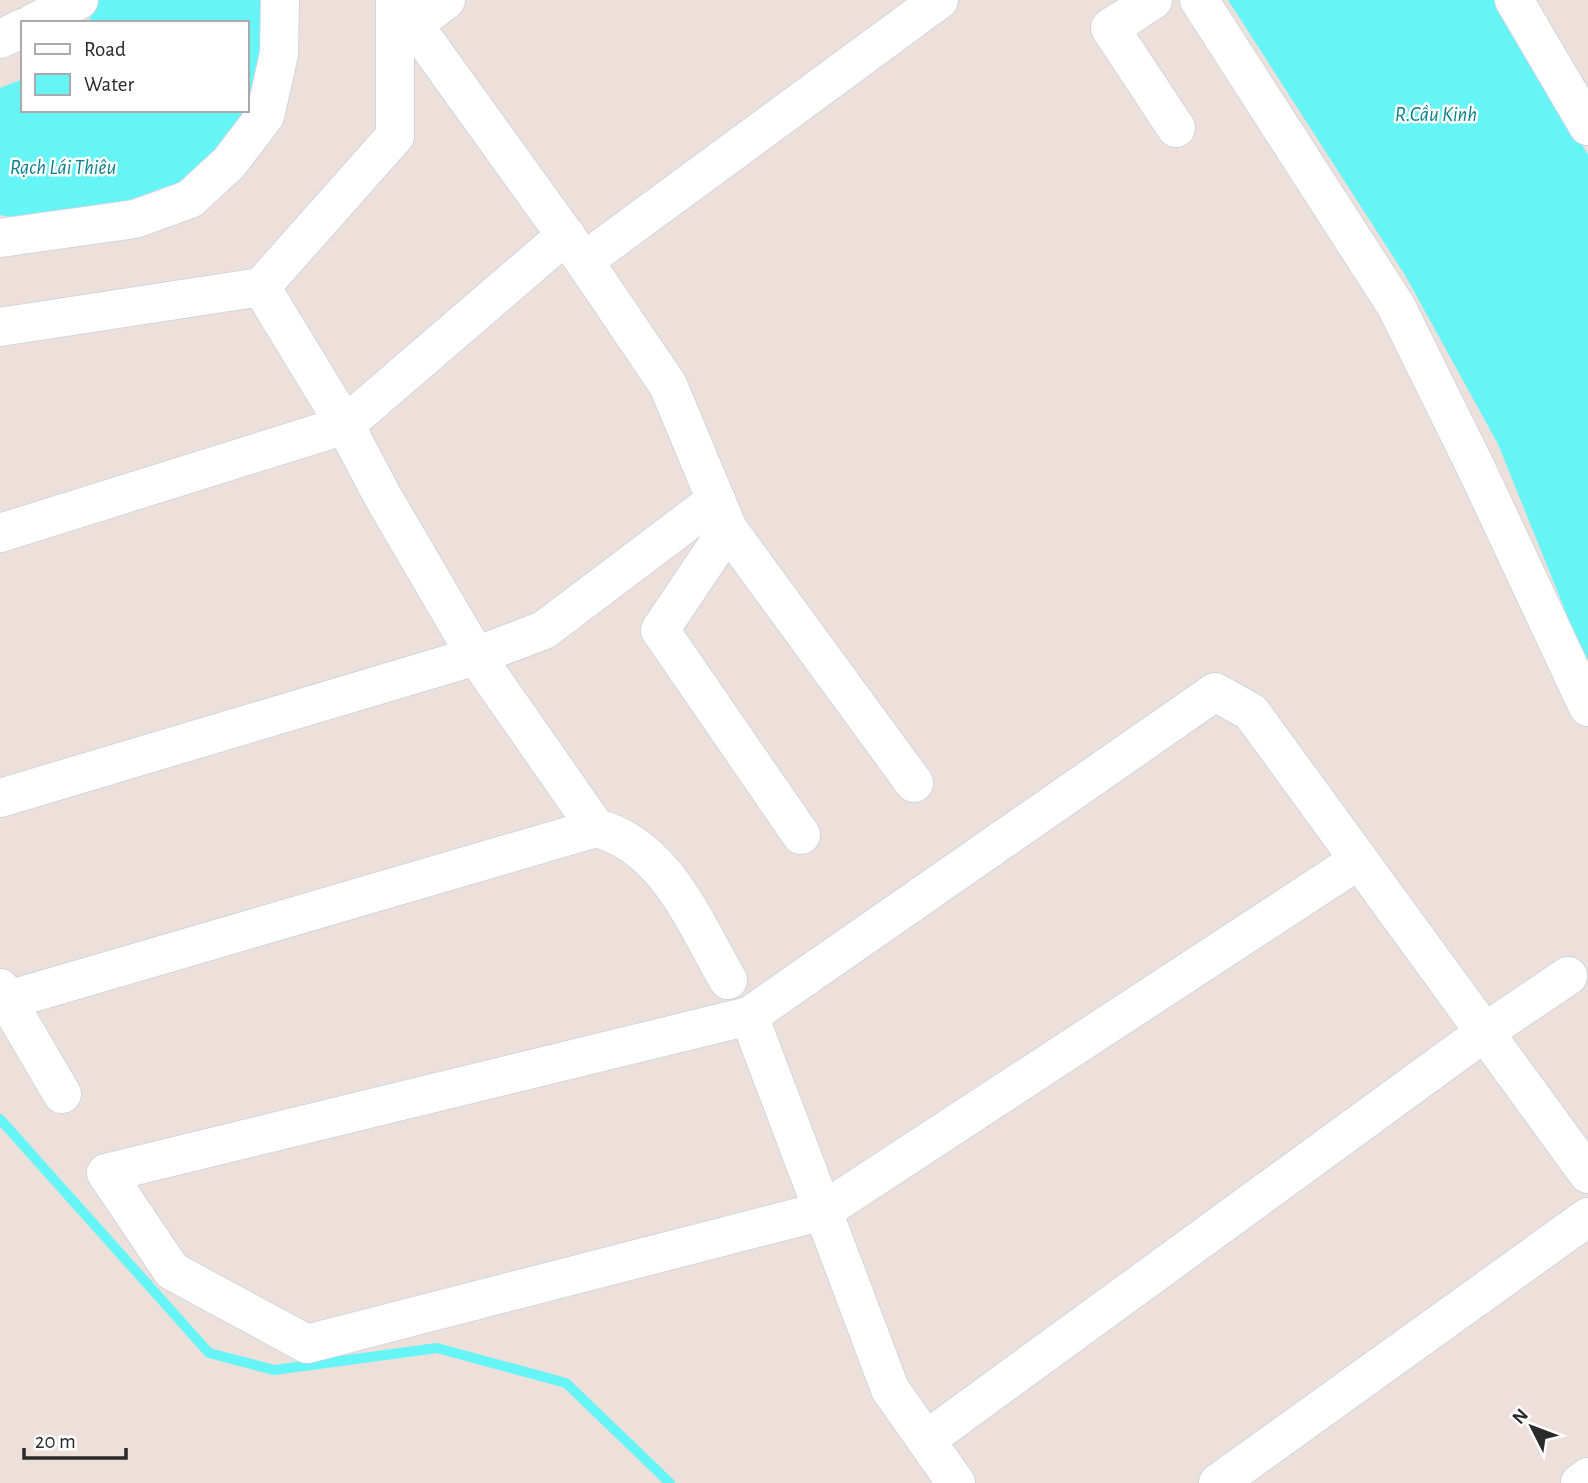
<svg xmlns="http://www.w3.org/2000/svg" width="1588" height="1483" font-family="'Alegreya Sans',sans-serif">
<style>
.water{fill:#66f5f6}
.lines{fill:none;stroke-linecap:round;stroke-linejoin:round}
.stream{stroke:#66f5f6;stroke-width:10}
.minor-casing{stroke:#cdd6e0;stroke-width:40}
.minor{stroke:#fff;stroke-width:38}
.labels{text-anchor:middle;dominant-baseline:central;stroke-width:5;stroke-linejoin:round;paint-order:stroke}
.water-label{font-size:21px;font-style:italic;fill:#07818d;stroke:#fff}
</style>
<rect width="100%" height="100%" fill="#ede0db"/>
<!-- water -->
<g class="water">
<path d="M97,0h171l-10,120 -40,51 -154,55 -64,-11v-127l23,-9v31h224v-87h-159z"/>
<path d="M1228,0h271l89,155v512l-90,-223 -93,-169z"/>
</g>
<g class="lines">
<!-- stream -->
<path class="stream" d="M0,1119l209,234 65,17 163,-22 129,35 104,100"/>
<!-- minor casing -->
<g class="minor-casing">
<g id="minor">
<path d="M396,0l188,261 355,-261"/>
<path d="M1153,0l-43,28 66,100"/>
<path d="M1199,0l197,306 81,164 111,237"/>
<path d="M1514,0l74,126"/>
<path d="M33,23l46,-23"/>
<path d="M414,24l32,-24"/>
<path d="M0,39l23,-11"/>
<path d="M0,238l135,-19 55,-20 39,-36 36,-47 14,-62 1,-54"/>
<path d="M584,261l84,124 60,144 186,254"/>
<path d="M0,327l261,-40 134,-151v-136"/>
<path d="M728,529l-68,101 141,205"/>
<path d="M0,533l345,-108 -84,-138"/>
<path d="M0,798l476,-142 -93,-159 -38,-72 221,-190"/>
<path d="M596,828l-120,-172 68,-26 172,-130"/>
<path d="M0,988l62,106"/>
<path d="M8,1000l588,-172c70,18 98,94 132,152"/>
<path d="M749,1016l74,195 -516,133 -135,-73 -66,-98z"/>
<path d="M749,1016l466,-324 36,20 337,462"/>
<path d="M926,1440l559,-408 83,-56"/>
<path d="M956,1483l-66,-94 -67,-178 536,-351"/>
<path d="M1218,1483l370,-266"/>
<path d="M1580,1483l8,-6"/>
</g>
</g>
<!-- minor -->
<use href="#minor" class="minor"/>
</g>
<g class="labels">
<!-- water labels -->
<g class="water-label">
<text x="1436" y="114">R.Cầu Kinh</text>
<text x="63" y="167">Rạch Lái Thiêu</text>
</g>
</g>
<!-- legend -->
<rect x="21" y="21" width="228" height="91" fill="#ffffff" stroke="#aaaaaa" stroke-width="2"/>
<rect x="35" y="44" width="35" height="10" fill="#ffffff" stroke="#aaaaaa" stroke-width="2"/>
<text x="84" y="56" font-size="21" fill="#2a2a2a">Road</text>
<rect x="35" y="74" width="35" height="21" fill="#66f5f6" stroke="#aaaaaa" stroke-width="2"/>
<text x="84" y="91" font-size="21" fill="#2a2a2a">Water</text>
<!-- north arrow -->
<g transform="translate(1532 1427) rotate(312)" stroke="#ffffff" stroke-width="5" paint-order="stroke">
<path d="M0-5L12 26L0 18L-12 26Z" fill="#2a2a2a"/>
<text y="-10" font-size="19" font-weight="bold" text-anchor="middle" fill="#2a2a2a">N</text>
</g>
<!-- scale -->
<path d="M24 1448v10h102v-10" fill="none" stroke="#2a2a2a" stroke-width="3.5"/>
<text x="35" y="1448" font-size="21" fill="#2a2a2a" stroke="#ffffff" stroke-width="5" paint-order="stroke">20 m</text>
</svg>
